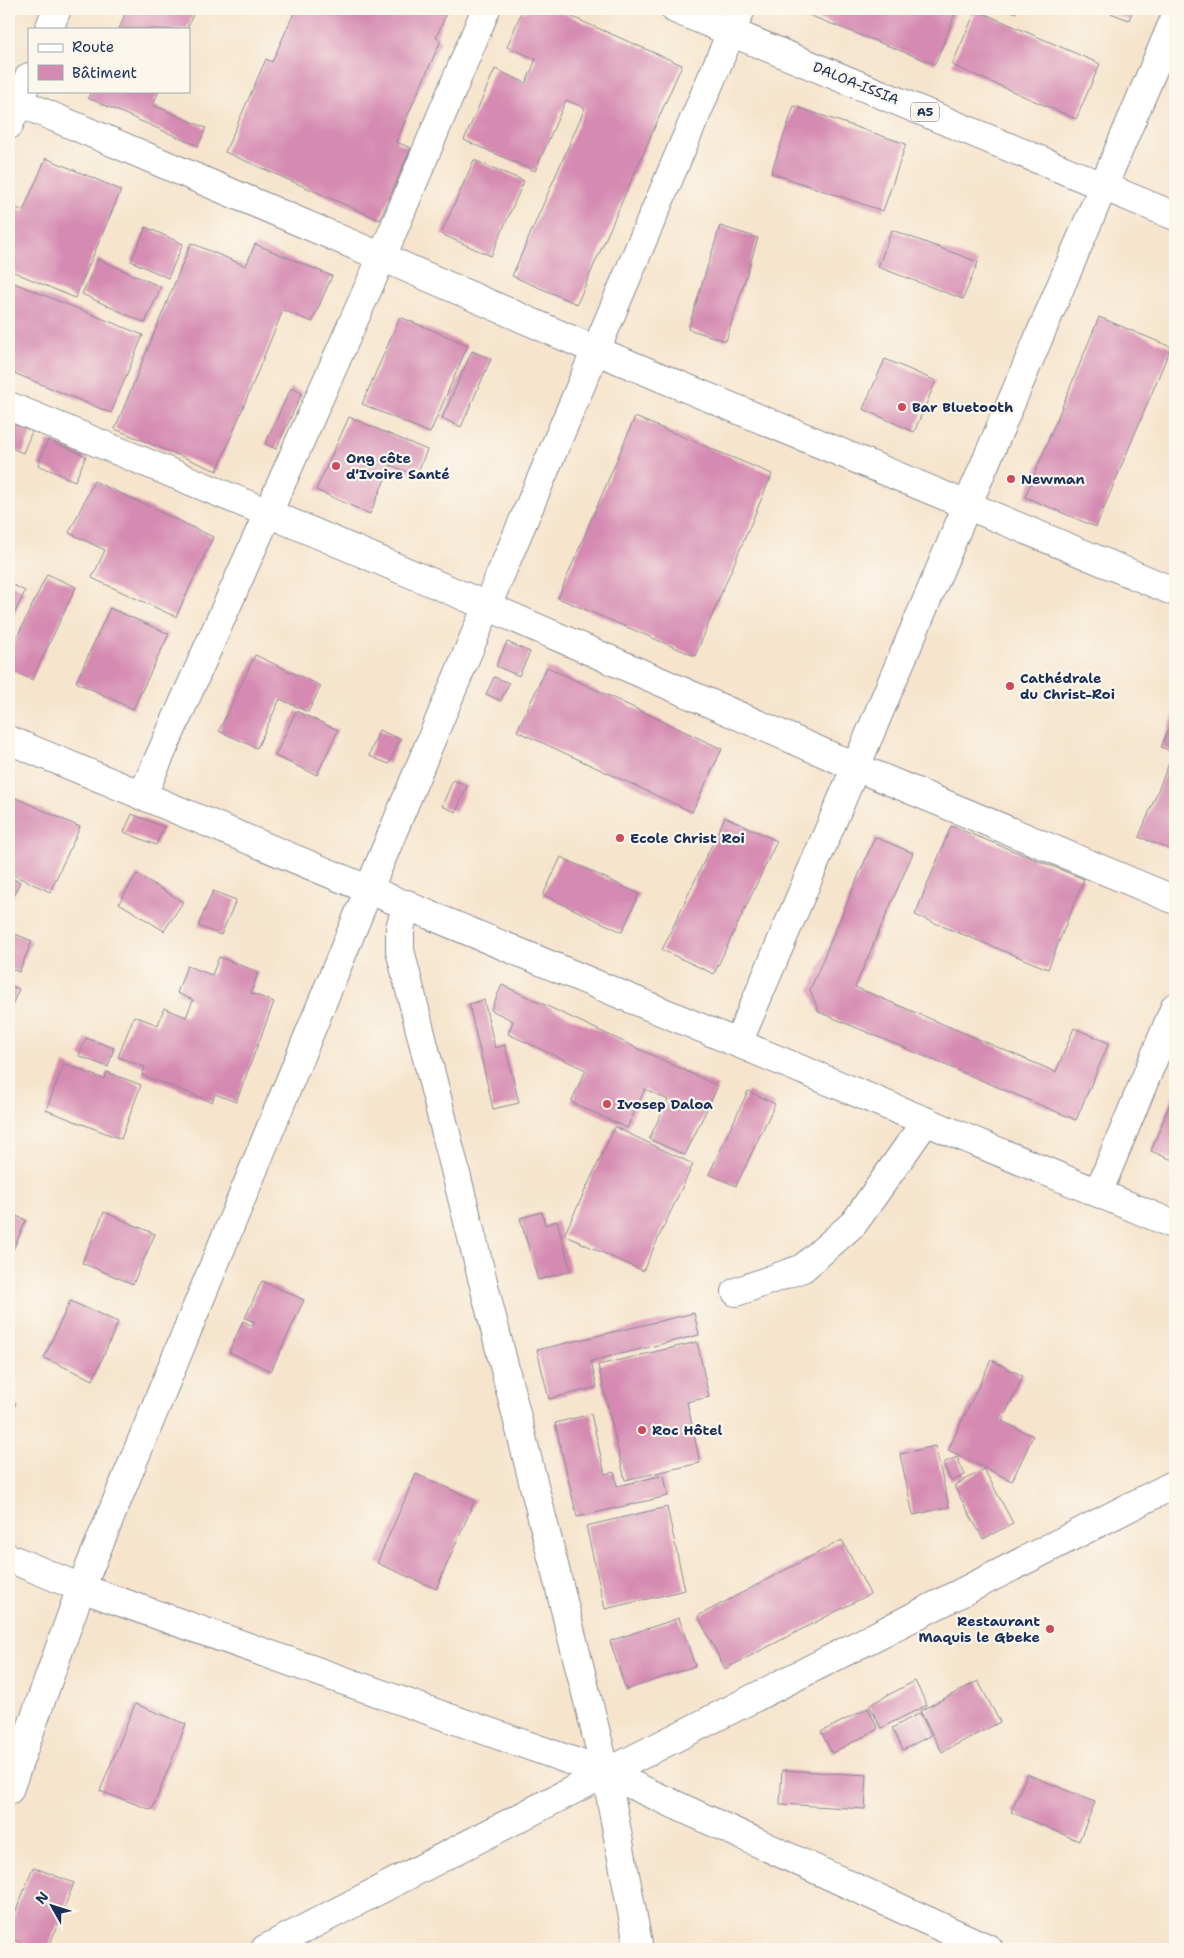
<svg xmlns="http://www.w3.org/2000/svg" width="1184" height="1958" font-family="'Shantell Sans',sans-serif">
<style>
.building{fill:#d58ab1}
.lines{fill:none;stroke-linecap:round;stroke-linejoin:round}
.minor-casing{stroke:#888a95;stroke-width:30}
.major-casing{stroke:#888a95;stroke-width:30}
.minor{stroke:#fff;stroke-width:28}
.major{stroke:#fff;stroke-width:28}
.poi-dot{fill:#d1495b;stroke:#fbf7ec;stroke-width:2}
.labels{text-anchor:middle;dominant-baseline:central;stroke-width:4.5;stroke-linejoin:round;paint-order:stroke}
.shield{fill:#fbf7ec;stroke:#5e6b89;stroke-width:1}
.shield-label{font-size:12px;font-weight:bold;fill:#1b2f5e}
.street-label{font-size:14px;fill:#1b2f5e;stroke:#fbf7ec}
.poi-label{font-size:14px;font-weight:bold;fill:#1b2f5e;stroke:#fbf7ec;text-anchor:start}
</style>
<rect width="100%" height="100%" fill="#fbf7ec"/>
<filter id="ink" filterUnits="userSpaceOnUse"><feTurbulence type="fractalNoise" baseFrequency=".02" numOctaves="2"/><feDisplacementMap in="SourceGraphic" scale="10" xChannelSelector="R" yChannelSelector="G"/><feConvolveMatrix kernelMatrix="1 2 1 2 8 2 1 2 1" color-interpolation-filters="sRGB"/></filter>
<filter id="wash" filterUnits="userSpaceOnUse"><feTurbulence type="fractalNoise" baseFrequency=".0096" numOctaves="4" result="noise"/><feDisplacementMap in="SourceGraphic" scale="20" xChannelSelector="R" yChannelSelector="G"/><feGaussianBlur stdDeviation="1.12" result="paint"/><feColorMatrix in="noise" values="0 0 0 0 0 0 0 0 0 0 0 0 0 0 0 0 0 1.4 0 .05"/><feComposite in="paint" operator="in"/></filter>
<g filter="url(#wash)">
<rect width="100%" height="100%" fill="#f6e4cc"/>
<g id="blocks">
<!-- building -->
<g class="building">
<path d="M127,9h55l11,5 -6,15h-68z"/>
<path d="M284,9h164l-12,29 5,2 -45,102 15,6 -31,72 -155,-68 41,-93 6,3 22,-49z"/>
<path d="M534,9h20l128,56 -105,239 -65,-28 73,-168 -19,-8 -31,71 -71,-31 31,-71 31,14 10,-24 -29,-12 14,-34z"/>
<path d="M793,9h164l-22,55z"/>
<path d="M1005,9h13l-2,4z"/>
<path d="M1100,9h33l-4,11z"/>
<path d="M976,10l124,54 -24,55 -124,-54z"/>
<path d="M91,91h68l-6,14 53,23 -8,18 -110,-48z"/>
<path d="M794,106l112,38 -23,67 -112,-38z"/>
<path d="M46,158l75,32 -46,108 -66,-28v-59l2,-6 12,6z"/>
<path d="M474,160l50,21 -33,75 -50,-22z"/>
<path d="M720,226l38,12 -32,103 -38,-12z"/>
<path d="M146,227l37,17 -15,34 -37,-17z"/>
<path d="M892,230l86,32 -15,37 -85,-32z"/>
<path d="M191,243l55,23 9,-22 77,32 -20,46 -29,-12 -66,161 -102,-42z"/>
<path d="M98,259l63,28 -16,36 -63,-29z"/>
<path d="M9,281l134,54 -32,78 -102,-42z"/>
<path d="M400,317l68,28 -38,88 -68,-29z"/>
<path d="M1099,317l72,30 -75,180 -71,-30z"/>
<path d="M472,351l19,8 -30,68 -19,-9z"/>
<path d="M885,359l51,22 -22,51 -51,-23z"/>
<path d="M291,388l11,5 -26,56 -11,-5z"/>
<path d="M349,417l78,33 -11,26 -25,-11 -21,49 -54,-24z"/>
<path d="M635,417l137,57 -77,182 -137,-58z"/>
<path d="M9,419l24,10 -10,24 -14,-6z"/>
<path d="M48,440l38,16 -11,25 -37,-16z"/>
<path d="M94,481l119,56 -37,80 -84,-39 13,-28 -36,-17z"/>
<path d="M47,574l29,13 -44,93 -23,-11v-15z"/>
<path d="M9,583l16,8 -16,35z"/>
<path d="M110,608l59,26 -36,75 -57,-27z"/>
<path d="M507,642l23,10 -11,24 -23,-10z"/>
<path d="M255,655l66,31 -13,26 -28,-13 -23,49 -38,-17z"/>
<path d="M547,667l175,82 -30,63 -175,-81z"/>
<path d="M494,677l15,6 -8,18 -15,-7z"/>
<path d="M296,711l42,19 -21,45 -42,-19z"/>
<path d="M1175,712v41l-14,-6z"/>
<path d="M379,730l21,9 -11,25 -20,-8z"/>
<path d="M1172,756l3,1v94l-36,-14z"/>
<path d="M453,780l14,6 -11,26 -14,-6z"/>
<path d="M9,795l71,32 -30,65 -41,-19z"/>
<path d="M132,814l32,13 -8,18 -32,-13z"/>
<path d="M725,817l52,24 -63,133 -52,-24z"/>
<path d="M951,826l133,53 -36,90 -133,-54z"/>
<path d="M875,837l38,16 -58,134 201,85 18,-44 35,15 -33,77 -257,-108 -9,-22z"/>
<path d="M561,857l78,37 -17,38 -79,-37z"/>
<path d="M137,874l46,28 -19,29 -45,-28z"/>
<path d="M9,877l11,5 -11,23z"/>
<path d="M213,891l23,9 -15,35 -23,-9z"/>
<path d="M13,933l19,8 -13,31 -10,-4v-25z"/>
<path d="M219,957l39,15 -7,21 23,9 -38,100 -21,-8 -3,8 -70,-27 3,-8 -27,-10 16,-41 24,9 6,-17 22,9 7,-17 -16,-7 10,-27 25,9z"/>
<path d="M9,985l10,4 -10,23z"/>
<path d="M502,985l216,101 -33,69 -36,-16 19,-39 -23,-11 -18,39 -56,-26 15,-32 -78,-36 5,-13 -22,-11z"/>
<path d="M484,1000l11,48 10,-3 14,58 -26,6 -24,-105z"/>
<path d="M86,1038l28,10 -6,19 -29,-11z"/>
<path d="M64,1064l40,15 3,-7 34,13 -20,54 -75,-29z"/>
<path d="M748,1091l27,13 -39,82 -27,-12z"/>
<path d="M1175,1091v70l-24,-10z"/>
<path d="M615,1127l78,37 -50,107 -79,-36z"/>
<path d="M104,1212l51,22 -22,50 -51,-21z"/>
<path d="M542,1212l3,13 12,-4 14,50 -33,9 -18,-62z"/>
<path d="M9,1213l17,7 -17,39z"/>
<path d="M262,1281l42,19 -33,71 -42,-19 14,-31 10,5 2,-4 -10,-4z"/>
<path d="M70,1301l48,21 -25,58 -49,-22z"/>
<path d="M694,1313l5,22 -108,26 6,26 -48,12 -12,-49z"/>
<path d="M697,1342l12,55 -22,5 13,61 -75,17 -27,-115z"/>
<path d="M991,1360l32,16 -21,45 31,15 -21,45 -64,-31z"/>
<path d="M9,1400l7,3 -7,16z"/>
<path d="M591,1414l14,60 9,-2 3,14 47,-11 4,21 -91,21 -22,-94z"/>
<path d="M935,1446l14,61 -36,8 -13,-61z"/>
<path d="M957,1457l8,18 -14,6 -8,-18z"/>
<path d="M984,1469l29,54 -30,16 -29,-53z"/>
<path d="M416,1474l59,26 -39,89 -59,-26z"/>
<path d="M667,1507l18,83 -80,19 -19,-83z"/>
<path d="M842,1540l28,54 -145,75 -27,-53z"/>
<path d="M679,1618l16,48 -69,24 -16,-49z"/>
<path d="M915,1681l12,24 -46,23 -12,-23z"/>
<path d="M978,1681l22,41 -58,30 -22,-41z"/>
<path d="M135,1704l51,20 -34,86 -52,-19z"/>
<path d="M868,1708l10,21 -46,24 -11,-21z"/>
<path d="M920,1713l11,22 -28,15 -11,-22z"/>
<path d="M782,1770l85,5 -2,34 -85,-5z"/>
<path d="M1027,1774l68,28 -16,39 -68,-29z"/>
<path d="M33,1867l41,16 -26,66h-11l-28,-11v-9z"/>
</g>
</g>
</g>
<g filter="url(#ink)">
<use href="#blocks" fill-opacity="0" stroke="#888a95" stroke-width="1"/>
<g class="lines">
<!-- minor casing -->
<g class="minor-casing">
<g id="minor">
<path d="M49,29l8,-20"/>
<path d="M9,98l373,159 213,93 580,242"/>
<path d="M9,125l20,-48"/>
<path d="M9,406l259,107 219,93 369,161 319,133"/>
<path d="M9,740l1166,485"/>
<path d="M142,796l240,-539 104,-248"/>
<path d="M407,904l-7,24v22l206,823 33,176"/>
<path d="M738,1043l437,-1025"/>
<path d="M1098,1193l77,-186"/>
<path d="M736,1292l67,-24 51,-45 72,-102"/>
<path d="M9,1558l72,30 525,185 383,176"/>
<path d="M9,1790l72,-202 288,-699 118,-283 254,-597"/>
<path d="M265,1949l341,-176 569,-289"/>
</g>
</g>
<!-- major casing -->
<g class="major-casing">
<path id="major" d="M675,9l500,207"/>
</g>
<!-- minor -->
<use href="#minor" class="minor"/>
<!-- major -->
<use href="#major" class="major"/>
</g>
</g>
<!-- markers -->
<g class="poi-dot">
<circle cx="902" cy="407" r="5"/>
<circle cx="336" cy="466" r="5"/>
<circle cx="1011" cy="479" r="5"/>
<circle cx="1010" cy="686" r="5"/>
<circle cx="620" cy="838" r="5"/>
<circle cx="607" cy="1104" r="5"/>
<circle cx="642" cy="1430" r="5"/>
<circle cx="1050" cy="1629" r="5"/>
</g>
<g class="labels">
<!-- shield labels -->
<rect class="shield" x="911" y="102.5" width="28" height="19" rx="4"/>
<g class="shield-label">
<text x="925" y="112">A5</text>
</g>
<!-- street labels -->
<g class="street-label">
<text transform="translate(856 83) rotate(22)">DALOA-ISSIA</text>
</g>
<!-- poi labels -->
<g class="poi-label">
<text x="912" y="407">Bar Bluetooth</text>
<text x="346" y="458">Ong côte<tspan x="346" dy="16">d'Ivoire Santé</tspan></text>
<text x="1021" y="479">Newman</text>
<text x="1020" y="678">Cathédrale<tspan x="1020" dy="16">du Christ-Roi</tspan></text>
<text x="630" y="838">Ecole Christ Roi</text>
<text x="617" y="1104">Ivosep Daloa</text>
<text x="652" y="1430">Roc Hôtel</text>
<text x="1040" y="1621" text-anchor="end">Restaurant<tspan x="1040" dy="16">Maquis le Gbeke</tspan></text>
</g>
</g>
<!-- margin -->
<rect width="1184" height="1958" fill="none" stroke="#fbf7ec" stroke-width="30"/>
<!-- legend -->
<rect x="28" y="28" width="162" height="65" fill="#fbf7ec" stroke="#a1a7b3"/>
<rect x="38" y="44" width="25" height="8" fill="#ffffff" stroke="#a1a7b3"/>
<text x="72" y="52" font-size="15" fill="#1b2f5e">Route</text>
<rect x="38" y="65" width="25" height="15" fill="#d58ab1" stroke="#a1a7b3"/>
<text x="72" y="78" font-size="15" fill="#1b2f5e">Bâtiment</text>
<!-- north arrow -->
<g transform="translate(52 1906) rotate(309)" stroke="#fbf7ec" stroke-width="4" paint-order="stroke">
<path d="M0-4L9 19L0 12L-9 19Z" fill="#1b2f5e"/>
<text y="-8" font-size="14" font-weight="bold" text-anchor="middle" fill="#1b2f5e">N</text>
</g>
</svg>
